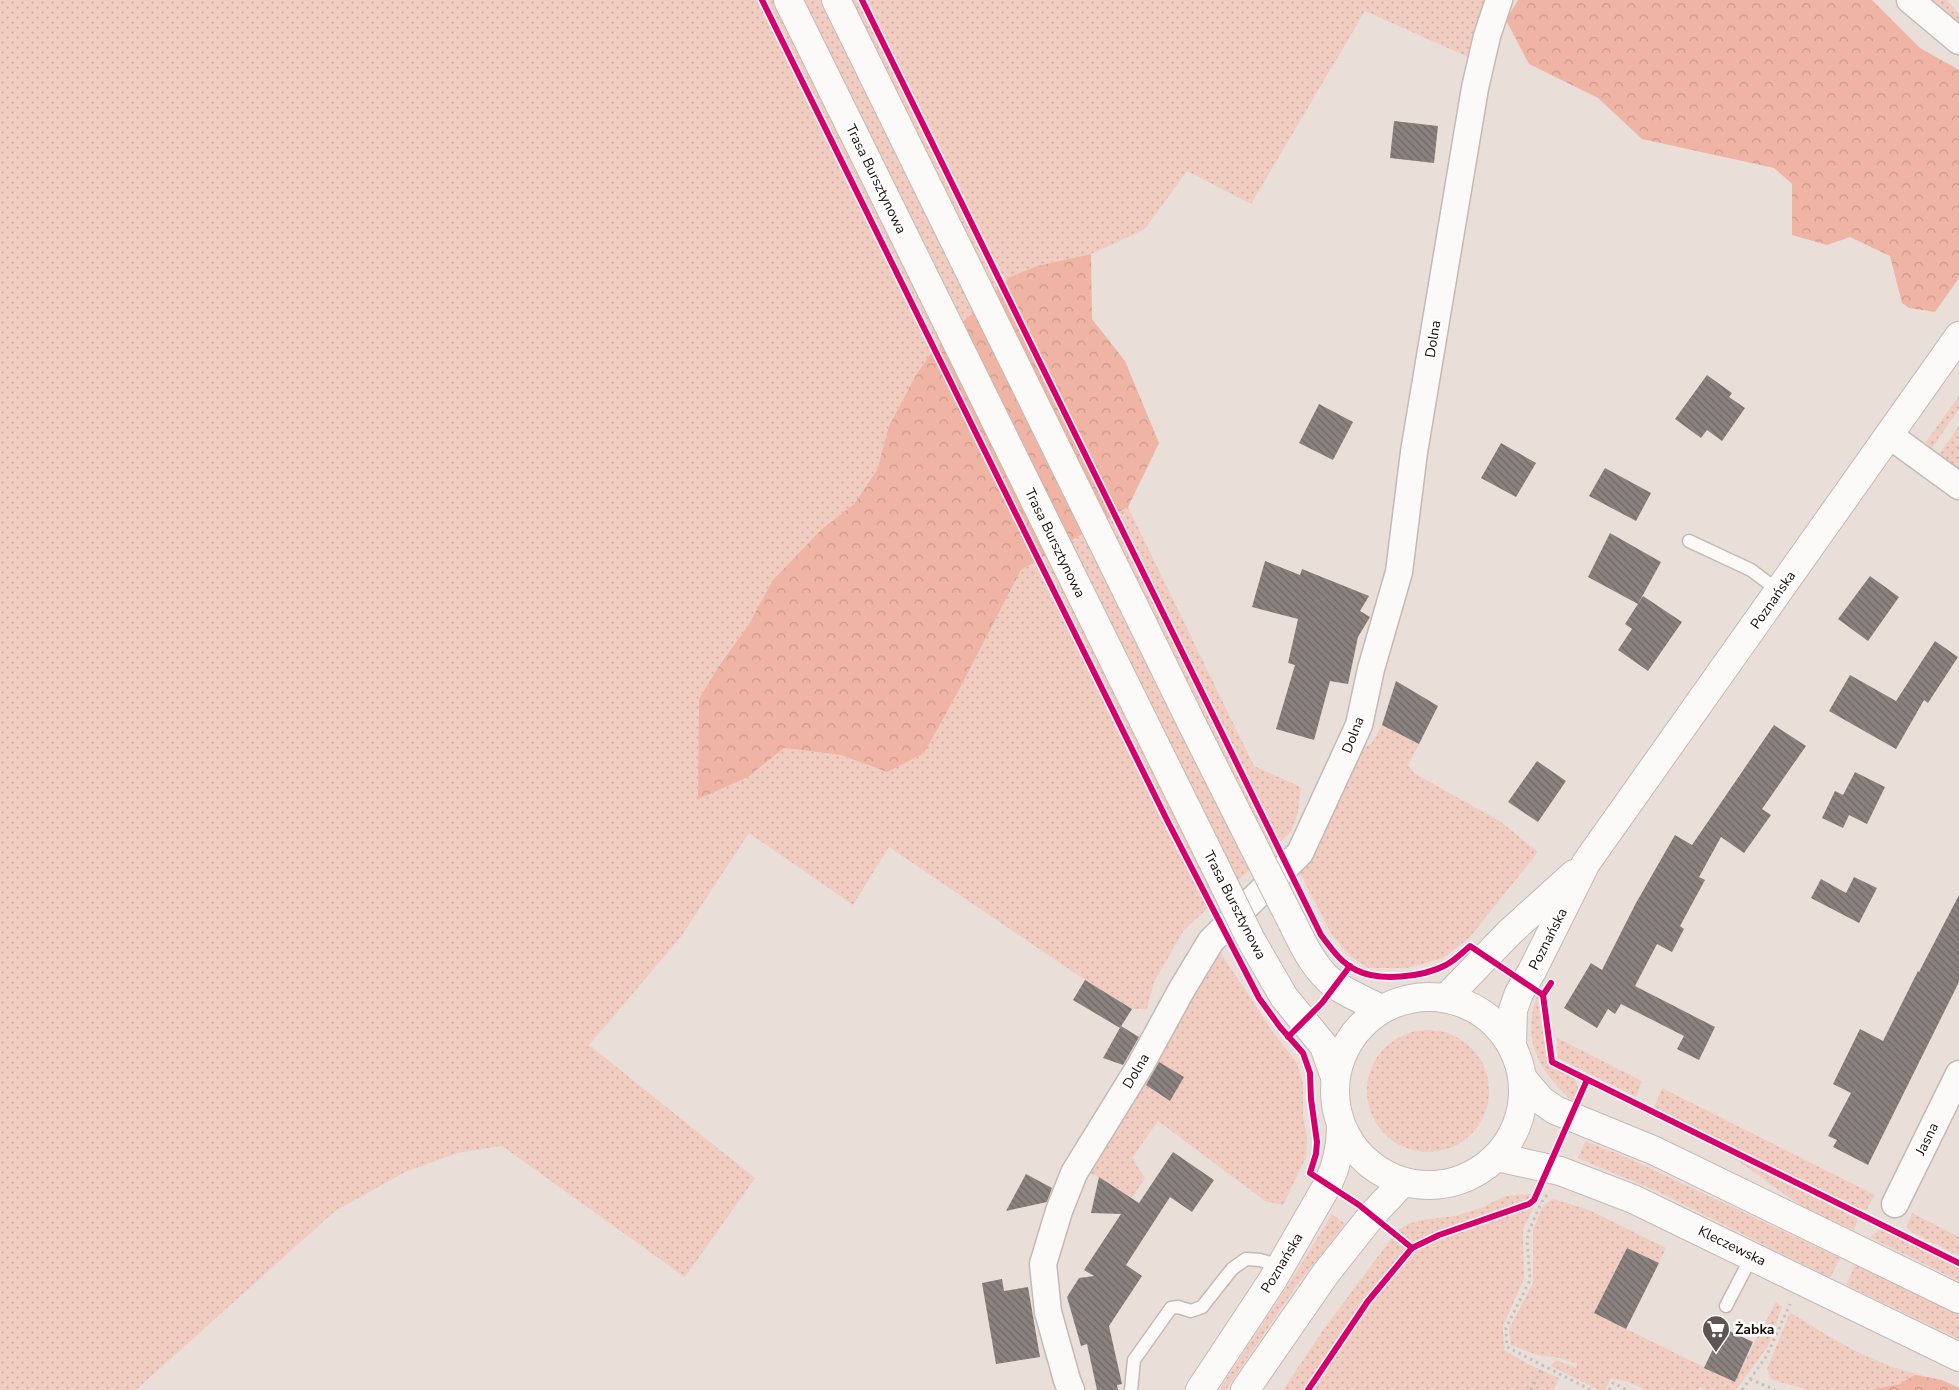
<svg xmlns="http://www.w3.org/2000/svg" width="1959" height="1390" font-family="'Nunito Sans',sans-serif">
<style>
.grass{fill:url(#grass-dots)}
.forest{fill:url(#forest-crowns)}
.building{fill:url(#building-back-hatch)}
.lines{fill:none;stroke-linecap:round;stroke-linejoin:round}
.lane-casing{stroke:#c3bab6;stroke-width:15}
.street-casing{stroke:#c3bab6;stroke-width:29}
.secondary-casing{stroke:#c3bab6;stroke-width:30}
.primary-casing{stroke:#c3bab6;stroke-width:30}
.path{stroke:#c4c0be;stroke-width:3;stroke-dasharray:2.5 4;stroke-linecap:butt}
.lane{stroke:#fcfaf9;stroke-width:12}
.street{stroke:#fcfaf9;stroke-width:26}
.secondary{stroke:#fcfaf9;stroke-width:28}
.primary{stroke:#fcfaf9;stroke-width:28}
.primary-bridge-casing{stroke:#c3bab6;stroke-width:30;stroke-linecap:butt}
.primary-bridge{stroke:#fcfaf9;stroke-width:28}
.cycleway-casing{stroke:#fff;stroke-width:9}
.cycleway{stroke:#d6006c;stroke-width:6}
.labels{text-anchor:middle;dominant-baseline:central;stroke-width:5;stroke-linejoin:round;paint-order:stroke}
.street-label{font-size:14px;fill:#120b09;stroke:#fff}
.poi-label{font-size:14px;font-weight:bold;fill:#120b09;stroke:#fff;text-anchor:start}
</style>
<defs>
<pattern id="grass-dots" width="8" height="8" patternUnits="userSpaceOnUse" patternTransform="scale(1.25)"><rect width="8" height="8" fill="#f1ccc1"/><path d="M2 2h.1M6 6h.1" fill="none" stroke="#ceaea4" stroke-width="1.8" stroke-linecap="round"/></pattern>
<pattern id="forest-crowns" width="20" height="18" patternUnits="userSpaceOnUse" patternTransform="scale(1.25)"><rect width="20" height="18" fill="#efb4a3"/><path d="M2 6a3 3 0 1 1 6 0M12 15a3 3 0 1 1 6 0" fill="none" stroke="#cc998b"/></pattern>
<pattern id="building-back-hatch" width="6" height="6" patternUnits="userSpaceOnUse" patternTransform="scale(1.25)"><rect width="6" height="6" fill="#8b827f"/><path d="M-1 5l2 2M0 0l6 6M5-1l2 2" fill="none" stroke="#706966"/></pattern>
</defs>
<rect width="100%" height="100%" fill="#eaded9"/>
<!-- grass -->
<g class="grass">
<path d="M0,0h1486l-16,58 -105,-47 -114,193 -64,-33 -42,58 -54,25 -54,12 -27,11 -78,75 -16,23 -27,51 -12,44 -23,34 -32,25 -102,134 -21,36v99l49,-21 36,-29 57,7 46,17 74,-86 60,-116 107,-63 126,259 47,21 -3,25 -7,20 -107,98 -30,52 -7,27h-15l-47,-29 -196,-133 -36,58 -104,-72 -69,105 -91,107 166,133 -70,99 -183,-131 -45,7 -52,19 -70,39 -199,179h-136z"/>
<path d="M1921,0h26l12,14v18z"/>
<path d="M1959,396v13l-28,40 -5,-7z"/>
<path d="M1959,426v46l-21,-16z"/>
<path d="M1382,725l37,19 -11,21 6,8 87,49 37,30 -69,86 -26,20 -36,10h-39l-18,-12 -18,-21 -32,-62 9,-11 48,-110 15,-9z"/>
<path d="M1218,949l55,83 24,31 6,21v31l4,23 -1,19 -23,48 -18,-4 -107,-80 -26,37 13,20 -13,20 -33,-21 -13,-5z"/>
<path d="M1537,994l11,71 27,14 5,14 -4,9 -4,-1c-34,-33 -50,-58 -35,-107z"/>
<circle cx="1428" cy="1091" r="61"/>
<path d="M1557,1038l85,43 -6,16 -78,-39z"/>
<path d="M1662,1088l213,107 -8,14 -5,1 -208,-102z"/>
<path d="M1585,1141l41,16 214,101 -10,20 -171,-86 -81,-34z"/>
<path d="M1734,1158l124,61 -4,11 -47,-20z"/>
<path d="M1529,1194l11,1 -17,34 1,50 -21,47 1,24 24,14 31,14 -5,12h-271l41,-61 73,-98 11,-7 13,-4 34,-4 26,-8 25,-12z"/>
<path d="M1553,1199l36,11 77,38 -7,15 -32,-15 -33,65 140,69 42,-80 6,5 -14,39 -30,41 -3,3h-30l-5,-3 -2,3h-53l-16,-8 -18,-4 -6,12h-6l-48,-24 5,-6 20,8 1,-4 -17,-6 -23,-3 -26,-10 -2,-16 24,-46v-53l10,-24z"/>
<path d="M1912,1213l47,24v19l-49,-25 -3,-5z"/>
<path d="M1332,1214l13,10 -48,61 -71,105h-7l75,-114z"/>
<path d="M1880,1229l79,39v13l-89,-44z"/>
<path d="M1855,1265l104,50v24l-113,-54z"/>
<path d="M1791,1313c32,20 66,42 102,54 22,8 45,11 66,21v2h-150l-33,-9 -5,-2 -4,-10 22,-54z"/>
</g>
<!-- forest -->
<g class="forest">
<path d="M1518,0h354l48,48 39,22v208l-24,34 -26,-4 -7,-5 -12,-47 -40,-19 -23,8 -35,-10v-51l-18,-16 -132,-29 -44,-41 -69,-34 -23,-44z"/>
<path d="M1091,254l1,65 33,42 34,82 -31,64 -107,63 -60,116 -37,67 -37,19 -46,-17 -57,-7 -36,29 -50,22 1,-100 21,-35 28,-38 25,-46 49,-51 32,-25 23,-34 12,-44 27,-51 16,-23 78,-75 27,-11z"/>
<path d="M1915,1375l27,5 17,8v2h-87l28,-6z"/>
</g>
<!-- building -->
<g class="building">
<path d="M1394,121l44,5 -4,37 -44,-5z"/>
<path d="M1707,375l25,18 -3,4 16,11 -23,33 -15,-11 -6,8 -26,-19z"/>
<path d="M1319,404l34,18 -20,38 -34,-17z"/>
<path d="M1501,443l35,20 -20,34 -35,-19z"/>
<path d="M1605,468l46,25 -15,28 -47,-25z"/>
<path d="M1610,533l51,29 -23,42 -50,-27z"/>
<path d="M1265,561l35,14 2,-6 67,27 -9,15 10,6 -12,20 -10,47 -18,-3 -16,59 -38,-11 19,-64 -7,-2 10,-44 -46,-12z"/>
<path d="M1870,576l29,21 -31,44 -30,-22z"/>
<path d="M1643,596l39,26 -34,49 -30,-21 14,-21 -7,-5z"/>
<path d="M1935,641l23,16 -30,46 -4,-3 -28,49 -67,-38 21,-36 46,26z"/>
<path d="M1396,681l42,25 -19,38 -37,-19z"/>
<path d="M1774,725l32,21 -44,63 9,6 -27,38 -23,-16 -22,40 6,3 -25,46 4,3 -12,23 -15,-8 -22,42 80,41 -16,33 -22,-11 7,-13 -63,-32 -6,10 -7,-5 -11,19 -33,-20 27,-45 11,7 34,-67 39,-68 17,10z"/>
<path d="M1537,761l29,20 -28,41 -30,-20z"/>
<path d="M1855,772l30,15 -18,37 -18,-9 -6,13 -21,-10 13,-27 8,4z"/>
<path d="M1854,877l23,11 -18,35 -48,-25 10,-19 25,14z"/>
<path d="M1959,895v87l-91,183 -35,-18 4,-7 -9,-4 23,-43 -18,-9 27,-55 23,12 35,-70 1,1z"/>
<path d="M1085,980l47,29 -12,19 -47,-28z"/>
<path d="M1121,1026l18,11 -16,28 -20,-7z"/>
<path d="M1159,1062l25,15 -14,24 -24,-16z"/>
<path d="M1173,1152l41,28 -22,32 -22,-15 -44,68 16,11 -33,50 13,58 -5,1 1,5h-21l-10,-46 -6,2 -14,-49 12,-19 15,-2 -10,-6 37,-56 -30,-1 8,-36 40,26z"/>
<path d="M1026,1174l26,14 -5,14 -41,9z"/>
<path d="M1627,1248l32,15 -33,66 -32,-16z"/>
<path d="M1002,1279l2,12 24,-4 12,70 -44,7 -14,-81z"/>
<path d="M1723,1328l30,14 -18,40 -31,-14z"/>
</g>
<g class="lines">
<!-- lane casing -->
<g class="lane-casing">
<g id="lane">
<path d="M1689,541l62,29 28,21"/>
<path d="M1726,1306l26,-50"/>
<path d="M1131,1390l3,-30 37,-52 7,-1 13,4 11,-4 30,-38 14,-10 14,1 21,6"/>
</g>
</g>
<!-- street casing -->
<g class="street-casing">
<g id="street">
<path d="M1910,0l49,41"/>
<path d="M1889,435l70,51"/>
<path d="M1895,1204l64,-130"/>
<path d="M1071,1390l-4,-10 -19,-68 -5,-48 16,-53 15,-38 66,-107 42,-77 29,-48 89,-88 59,-128 12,-56 28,-97 15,-120 61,-364 12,-52 12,-36"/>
</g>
</g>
<!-- secondary casing -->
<g class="secondary-casing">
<g id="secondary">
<path d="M1523,1079l18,21 14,10 100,41 304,148"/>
<path d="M1497,1157l63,14 73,28 326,158"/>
</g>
</g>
<!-- primary casing -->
<g class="primary-casing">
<g id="primary">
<path d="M788,0l427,866"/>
<path d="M836,0l357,726"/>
<path d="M1291,920c10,20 20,43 37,59 14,13 36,21 53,30"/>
<path d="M1251,940l33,57 40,49 11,31"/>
<circle cx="1429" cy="1091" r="94"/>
<path d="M1447,997l63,-65 64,-58"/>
<path d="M1512,1047l1,-37 6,-17 13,-22 54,-108 373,-527"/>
<path d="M1200,1390l72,-109 56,-97c9,-19 13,-36 13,-57"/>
<path d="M1245,1390l81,-117 46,-58 31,-33"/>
</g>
</g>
<!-- path -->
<g class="path">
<path d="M1547,1195l-6,8 -12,28 -2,9 3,40 -24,48 1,19 84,43"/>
<path d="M1750,1379l25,11"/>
<path d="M1531,1390l12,-25"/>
<path d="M1609,1390l4,-7 14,7"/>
<path d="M1742,1390l24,-33 24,-53"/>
</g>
<!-- lane -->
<use href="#lane" class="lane"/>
<!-- street -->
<use href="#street" class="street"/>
<!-- secondary -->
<use href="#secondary" class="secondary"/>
<!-- primary -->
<use href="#primary" class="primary"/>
<!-- primary-bridge casing -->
<g class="primary-bridge-casing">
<g id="primary-bridge">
<path d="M1193,726l98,194"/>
<path d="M1215,866l36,74"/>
</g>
</g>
<!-- primary-bridge -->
<use href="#primary-bridge" class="primary-bridge"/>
<!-- cycleway casing -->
<g class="cycleway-casing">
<g id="cycleway">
<path d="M762,0l405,820 92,178 21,29 23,26 7,20 1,26 6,43 -1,12 -6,19 49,32 53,43"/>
<path d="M862,0l459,935c10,13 20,28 35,35 23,12 67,7 90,-5 9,-5 16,-12 24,-19l73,49"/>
<path d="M1551,983l-8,12 9,67 407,201"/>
<path d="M1288,1037l34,-34 28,-37"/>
<path d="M1308,1390l60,-89 44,-53 27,-13 90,-31 5,-4 53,-120"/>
</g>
</g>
<!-- cycleway -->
<use href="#cycleway" class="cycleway"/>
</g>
<!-- icons -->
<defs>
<g id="supermarket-pin" transform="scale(1.4375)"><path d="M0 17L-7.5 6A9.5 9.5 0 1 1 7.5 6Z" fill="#5e5552" stroke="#fff"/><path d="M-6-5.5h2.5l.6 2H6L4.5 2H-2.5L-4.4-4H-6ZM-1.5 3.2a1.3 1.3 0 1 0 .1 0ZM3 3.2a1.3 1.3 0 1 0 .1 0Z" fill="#fff"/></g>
</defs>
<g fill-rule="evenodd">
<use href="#supermarket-pin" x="1716" y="1329"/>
</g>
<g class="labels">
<!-- street labels -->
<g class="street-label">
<text transform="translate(876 179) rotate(64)">Trasa Bursztynowa</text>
<text transform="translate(1433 339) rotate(-81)">Dolna</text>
<text transform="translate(1055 543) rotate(64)">Trasa Bursztynowa</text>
<text transform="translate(1773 600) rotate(-55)">Poznańska</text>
<text transform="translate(1353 735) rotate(-69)">Dolna</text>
<text transform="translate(1235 905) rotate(63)">Trasa Bursztynowa</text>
<text transform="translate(1548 939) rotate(-63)">Poznańska</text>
<text transform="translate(1136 1071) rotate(-59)">Dolna</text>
<text transform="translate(1927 1139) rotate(-64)">Jasna</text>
<text transform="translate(1732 1246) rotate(26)">Kleczewska</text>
<text transform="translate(1282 1263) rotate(-59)">Poznańska</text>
</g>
<!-- poi labels -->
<g class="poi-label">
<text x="1735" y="1329">Żabka</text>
</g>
</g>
</svg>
